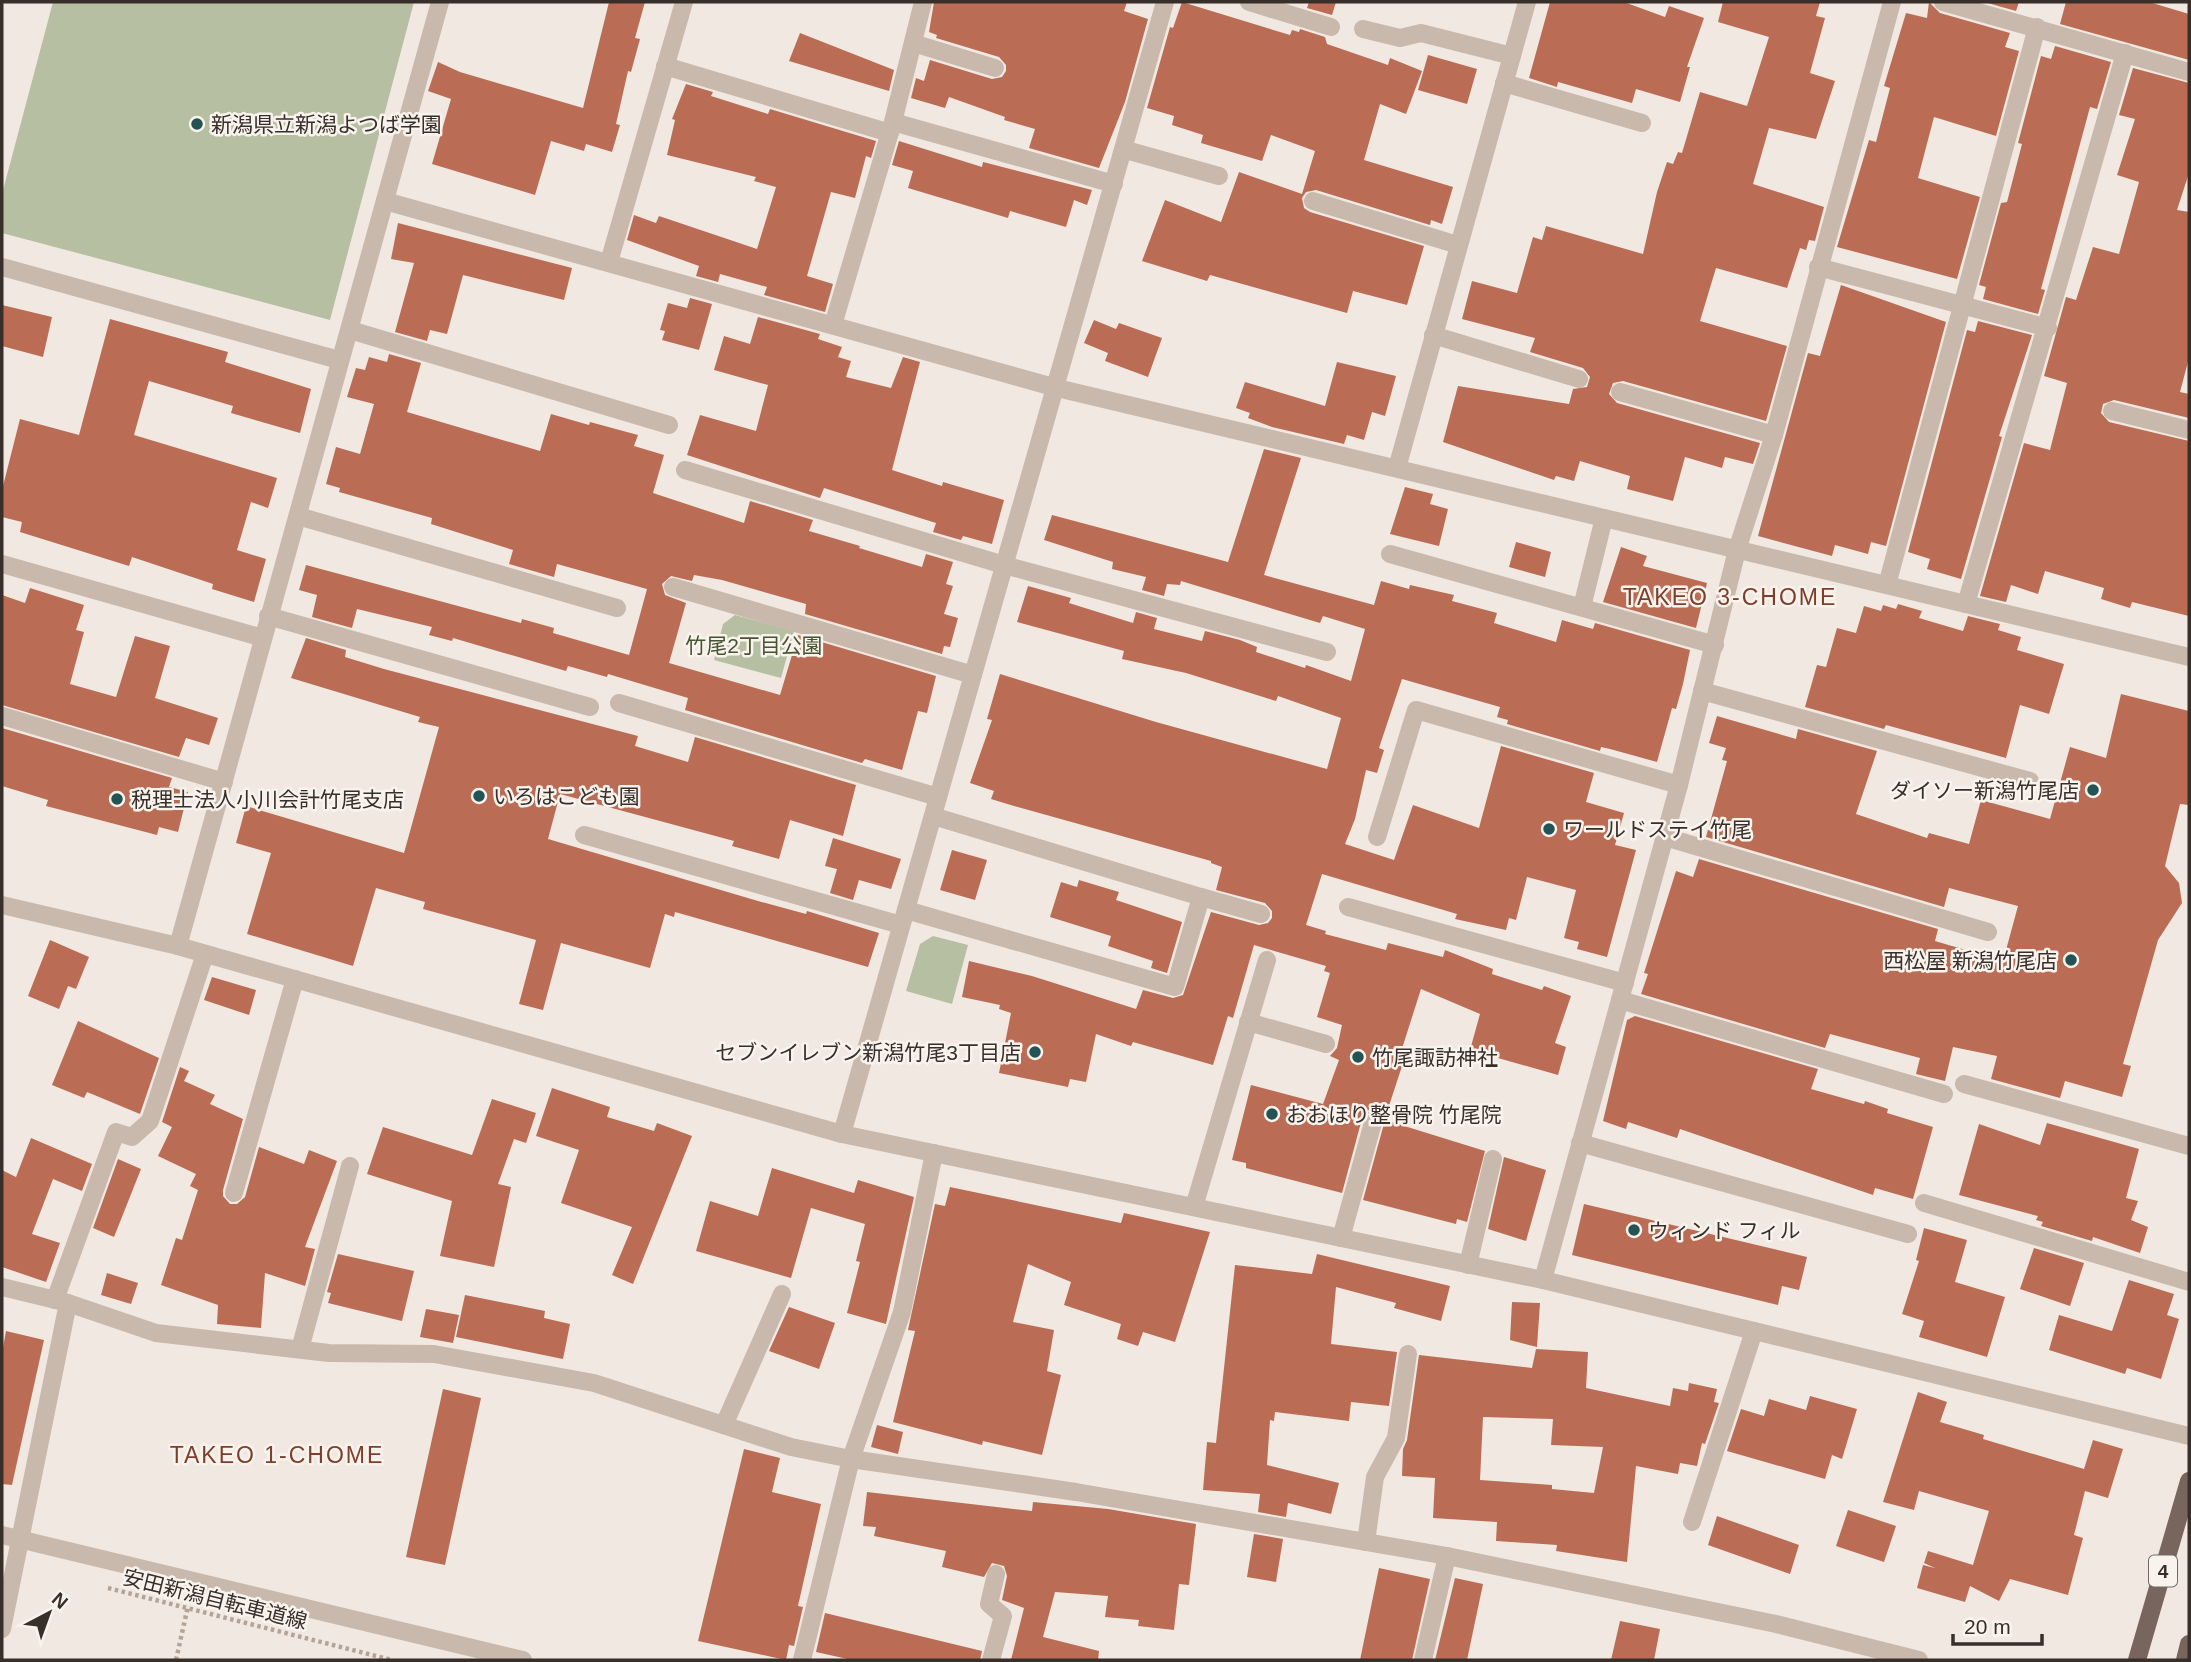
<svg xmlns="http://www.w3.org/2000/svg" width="2191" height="1662" font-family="Helvetica,'Noto Sans JP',sans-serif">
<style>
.green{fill:#b6bfa2}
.building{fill:#bb6c55;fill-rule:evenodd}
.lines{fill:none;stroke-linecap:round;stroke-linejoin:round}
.path{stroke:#b4a497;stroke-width:4.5;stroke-dasharray:3.5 3.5;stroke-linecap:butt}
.service{stroke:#c9b9ad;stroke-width:18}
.minor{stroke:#c9b9ad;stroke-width:18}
.tertiary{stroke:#c9b9ad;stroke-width:18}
.primary{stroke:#78665e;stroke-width:18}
.poi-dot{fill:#245356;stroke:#f9f3ed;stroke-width:2.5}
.labels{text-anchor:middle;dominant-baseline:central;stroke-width:5;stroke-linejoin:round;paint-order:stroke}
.shield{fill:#f9f3ed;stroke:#726a65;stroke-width:2}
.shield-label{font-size:19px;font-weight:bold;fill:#382f2b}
.poi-label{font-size:21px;fill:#382f2b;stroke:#f9f3ed;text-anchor:start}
.park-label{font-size:21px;fill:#475431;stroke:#f9f3ed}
.street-label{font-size:21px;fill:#382f2b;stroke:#f9f3ed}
.neighbourhood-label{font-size:23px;letter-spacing:2px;fill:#7f3e2b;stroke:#f9f3ed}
</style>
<rect width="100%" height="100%" fill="#f1e9e1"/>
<!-- green -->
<g class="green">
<path d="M53,2h361l-84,318 -328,-87v-39z"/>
<path d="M735,615l59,16 -13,47 -67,-18 9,-36z"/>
<path d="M933,936l35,9 -16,59 -46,-13 14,-47z"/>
</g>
<!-- building -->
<g class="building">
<path d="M609,2h36l-10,36 5,1 -9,33 -3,-1 -12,53 4,1 -8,27 -26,-8 -2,7 -33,-10 -16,54 -103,-31 19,-65 -23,-8 10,-29 22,10 123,36z"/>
<path d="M934,2h193l-3,9 24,8 -23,83 -26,66 -70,-20 6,-19 -31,-9 1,-3 -56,-20 -4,11 -34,-10 5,-20 8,3 6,-21 62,19 10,-2 4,-6v-6l-7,-8 -63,-19 1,-3 -8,-3z"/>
<path d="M1182,2l108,33 2,-5 7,2 1,-3 25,8 2,7 61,21 2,-7 32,13 -16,43 -26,-10 -16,56 89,27 -11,37 -11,-4 -1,5 -114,-35 -10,2 -4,6 2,10 6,4 114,34 -17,59 -54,-14 -6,22 -137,-38 -3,6 -65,-20 23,-61 56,22 18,-50 63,22 13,-43 -44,-16 -9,26 -61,-18 2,-8 -31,-10 2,-9 -27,-8 23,-81 3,1z"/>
<path d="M1309,2h27l-4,13 -25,-7z"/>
<path d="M1550,2h74l41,15 4,-11 35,12 -17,49h3l-10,35 -44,-13 -4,14 -74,-21 -1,5 -28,-9z"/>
<path d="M1723,2h97l-4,14 9,2 -15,55 25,8 -19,58 -47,-11 -16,56 71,23 -9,34 -6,-1 -3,10 -6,-2 -13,40 -71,-20 -16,53 87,25 -21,75 -143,-40 -10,2 -4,11 8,9 143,40 -7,21 -28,-7 -3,11 -37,-11 -12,44 -46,-12 3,-13 -50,-15 -6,20 -18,-5 -2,4 -111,-38 15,-56 111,18 4,-15 14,-2 3,-10 -7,-9 -53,-16 5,-14 -73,-19 10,-38 45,12 16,-56 9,3 4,-14 97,28 14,-62 10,-30 6,2 5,-12 4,1 18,-61 47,14 22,-69 -51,-15z"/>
<path d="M1929,2l11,11 70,20 -5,14 14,4 -23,85 -62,-19 -16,61 62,19 -23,82 -120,-32 32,-107 7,2 14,-54 -6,-2 22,-73 21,5z"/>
<path d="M1984,2h35l-3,9z"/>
<path d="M2066,2h83l40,12v46l-129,-36z"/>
<path d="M800,33l94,37 -5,21 -100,-30z"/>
<path d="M2055,46l56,16 -14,47 -7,-2 -49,182 4,1 -7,24 -55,-15 3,-12 -7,-2 22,-82 6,-1 15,-58 -4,-1 23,-87 10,3z"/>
<path d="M1428,55l49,14 -10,35 -49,-14z"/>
<path d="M2133,68l56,15v90l-12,37 12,2v146l-9,34 9,2v24l-75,-18 -11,4 -2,9 8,9 80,19v175l-57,-14 -2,6 -29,-9 3,-11 -59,-17 -7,23 -27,-9 -5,17 -26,-6 44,-153 26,7 17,-67 -23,-7 22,-79 10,3 17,-53 26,7 20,-72 -22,-7 18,-56 -16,-4z"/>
<path d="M686,84l27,8 -2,4 57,18 2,-5 106,32 -5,17 -5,-2 -11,42 -24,-6 -24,84 26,8 -8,28 -61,-17 3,-8 -47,-13 -2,8 -22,-6 3,-10 -72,-26 7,-25 22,8 3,-7 98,33 19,-62 -22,-6 2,-4 -89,-22 8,-35 -3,-1z"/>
<path d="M899,141l83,26 1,-5 109,28 -5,15 -13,-5 -8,27 -56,-16 -2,7 -100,-30 5,-17 -21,-6z"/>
<path d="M398,223l174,45 -8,32 -101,-25 -16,59 -17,-4 -3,11 -32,-9 19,-69 -23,-4z"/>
<path d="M1841,285l105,37 -60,224 -15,-4 -3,12 -33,-9 -3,11 -74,-20 50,-183 12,3z"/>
<path d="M690,298l22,6 -13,46 -37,-10 3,-9 -5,-1 8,-27 19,5z"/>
<path d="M2,305l50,12 -9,40 -41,-11z"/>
<path d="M758,317l62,17 -2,5 24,8 -4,10 13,4 -5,16 45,11 12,-31 17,5 -28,108 50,16 1,-4 61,18 -12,44 -29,-8 -2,4 -28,-8 3,-9 -112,-35 -4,10 -133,-43 13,-40 56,16 12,-46 -54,-15 10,-34 26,8z"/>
<path d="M110,319l118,33 -3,10 86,27 -11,44 -69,-20 2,-7 -84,-25 -15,54 143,43 -9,30 -17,-6 -14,48 29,9 -12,43 -42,-13 1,-5 -81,-27 -3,9 -109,-34 2,-10 -20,-5v-27l18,-71 59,16z"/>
<path d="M1094,320l22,9 3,-6 43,15 -14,39 -43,-16 3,-8 -24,-10z"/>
<path d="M1978,321l54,14 -33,101 3,1 -41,142 -34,-10 3,-10 -22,-7 59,-222 8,2z"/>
<path d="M389,354l32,9 -14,49 133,39 11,-37 38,11 1,-3 48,13 -4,11 30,9 -11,38 91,30 6,-22 63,19 -4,11 51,15 -1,2 63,19 4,-13 27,8 -7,22 7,2 -9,28 14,4 -8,29 -6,-1 -2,8 -137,-40 1,-10 -84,-24 -28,-5 -2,6 -21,-5 -9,8 3,11 21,8 -17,60 111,32 18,-60 138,41 -9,37 -9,-2 -16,59 -37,-11 -3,4 -177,-53 3,-12 -80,-24 -1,3 -39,-11 -2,5 -113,-33 -1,3 -23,-6 3,-8 -75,-18 -5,19 -40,-11 5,-22 -18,-5 7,-25 215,58 1,-4 32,9 -1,5 76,22 18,-66 -90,-25 -3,13 -45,-13 4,-14 -82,-26 1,-6 -93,-26 1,-4 -14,-4 10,-37 24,7 14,-50 -27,-7 9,-29 9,2 4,-13 18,5z"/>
<path d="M1337,362l59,14 -11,40 -13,-4 -8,28 -17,-5 -3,9 -72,-17 -24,-9 2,-5 -14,-5 9,-26 80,24z"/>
<path d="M1264,449l37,9 -37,117 110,30 7,-24 28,8 1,-4 44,10 -2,6 45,12 -3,10 62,19 6,-22 31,9 2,-6 95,27 -7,34 -7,25 -4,-1 -15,54 -47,-13 -9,-2 -1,4 -93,-27 1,-4 -11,-3 3,-10 -98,-28 -23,69 5,2 -7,23 -11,-3 -11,49 -10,25 49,16 19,-55 66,23 22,-82 93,27 -8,29 38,11 -9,32 21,5 -29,107 -30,-8 2,-7 -15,-4 12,-48 -49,-13 -11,43 -7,-2 -3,12 -51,-11 2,-5 -135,-40 -16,51 20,6 -1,3 61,16 2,-7 55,14 2,-7 48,19 -1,5 50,16 2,-4 27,10 -16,47 11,4 -8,28 -88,-25 10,-36 -59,-25 -22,69 5,2 -19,58 -9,-10h-5l-8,7 -21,78 -96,-25v-5l-14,-3 19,-75 72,19 16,-44 -9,-4 7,-8 5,-23 -25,-8 13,-44 -6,-2 2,-5 -72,-21 -21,73 -5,-2 -15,49 -80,-23 -2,4 -35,-12 -10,48 -16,-3 -2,8 -69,-14 12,-60 -12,-4 1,-4 -38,-8 7,-36 63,15 104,33 7,-19 30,8 10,-3 28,-83 48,13 9,-2 4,-5v-7l-7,-8 -49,-13 6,-23 -11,-4v-2l-197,-55 -23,-7 3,-8 -24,-8 22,-63 -5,-1 13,-45 156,48 171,47 14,-51 -63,-22 -2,5 -90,-28 -64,-14 2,-8 -107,-29 11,-36 43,12 -2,5 64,20 3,-11 21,6 -3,11 48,12 3,-10 35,9 17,7 -1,5 49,16 1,-3 45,16 14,-52 -42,-13 -3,7 -139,-42 -1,4 -13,-1 -3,12 -22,-6 4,-13 -34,-8 1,-7 -69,-22 8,-25 176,47z"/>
<path d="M1405,487l28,7 -3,10 18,5 -9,37 -49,-12z"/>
<path d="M1516,542l35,10 -6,25 -36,-10z"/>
<path d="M1621,547l26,9 -4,10 64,17 -11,45 -93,-26z"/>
<path d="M30,588l54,17 -8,25 8,2 -14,52 46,13 19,-61 35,10 -15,52 63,20 -9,27 -23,-7 -7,19 -177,-52v-110l23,8z"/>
<path d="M1898,604l24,7 -3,7 44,13 5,-15 32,8 -2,6 23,7 -4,13 47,14 -15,50 -29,-9 -14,53 -120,-33 -2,4 -79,-22 12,-42 9,2 11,-39 19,5 8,-27 17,5 2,-6 13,4z"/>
<path d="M306,638l40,12 -1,7 39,12 254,67 -3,10 53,16 7,-25 161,48 -13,51 -53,-16 -11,39 -47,-13 2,-5 -174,-47 -12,45 210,62 48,13 1,-3 72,22 -11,34 -193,-55 -1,5 -9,-3 -15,54 -89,-25 -18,67 -24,-6 17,-64 -113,-31 2,-7 -49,-14 -23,78 -106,-32 24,-81 -35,-10 10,-37 158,47 35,-126 -21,-5 2,-5 -129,-39z"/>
<path d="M2121,694l68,17v94l-9,-1 -15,62 14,17 3,20 -24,37 -35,124 8,2 -9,31 -57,-16 -5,17 -69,-19 6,-23 -44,-9 -8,34 -29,-7 4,-16 -90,-24 -5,14 -184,-54 7,-20 -4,-1 32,-102 17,6 6,-18 239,70 -3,12 68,20 15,-55 -69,-18 -5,19 -238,-70 21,-76 -5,-1 4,-12 -17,-5 8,-27 79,23 2,-10 79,22 -21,63 71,24 2,-5 40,11 12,-44 69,19 20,-72 36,11z"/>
<path d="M2,728l170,50 -3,9 19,5 -10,40 -19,-5 -2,8 -111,-29 2,-6 -46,-14z"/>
<path d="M833,838l68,21 -10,30 -32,-9 -6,20 -23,-7 7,-24 -12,-3z"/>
<path d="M952,850l35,10 -12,40 -35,-10z"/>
<path d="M1079,880l40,12 -3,8 66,22 -15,51 -16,-5 2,-7 -45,-15 3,-10 -61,-19 11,-35 16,5z"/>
<path d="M50,940l39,17 -13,32 -8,-3 -9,23 -31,-13z"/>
<path d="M212,977l44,13 -7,25 -45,-15z"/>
<path d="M1635,1016l183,53 -7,20 53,15 1,-3 23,8 -1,4 46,14 -20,72 -38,-11 -2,7 -193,-66 -3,9 -49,-16 -2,7 -23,-8 24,-101z"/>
<path d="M78,1021l81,37 -19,56 -53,-22 -3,6 -32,-13z"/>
<path d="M180,1067l9,4 -5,10 31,14 -5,9 33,15 -20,71v6l7,8h7l8,-7 14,-50 45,17 5,-14 28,11 -32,86 10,2 -10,37 -40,-13 -4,55 -44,-4 1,-19 -57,-20 15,-47 6,2 16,-50 -8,-4 6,-12 -38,-18 14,-29 -10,-5z"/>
<path d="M552,1088l58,19 -3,10 47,14 3,-8 35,13 -59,148 -21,-9 20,-48 -71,-24 18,-53 -43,-14z"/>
<path d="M492,1099l44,14 -10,30 -12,-4 -16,45 13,3 -17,80 -54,-11 12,-55 -85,-27 16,-47 89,28z"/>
<path d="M1385,1120l100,31 -18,71 -10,-3 -1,5 -93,-24z"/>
<path d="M2047,1123l92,26 -13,49 12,3 -7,19 17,7 -8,26 -47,-16 -1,4 -51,-15 2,-4 -7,-2 2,-4 -79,-21 20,-71 61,21z"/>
<path d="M31,1138l61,26 -10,27 -29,-12 -21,55 28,9 -14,39 -44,-15v-97l14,7z"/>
<path d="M1504,1157l42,13 -20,71 -38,-12z"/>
<path d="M118,1159l23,10 -27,68 -21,-9z"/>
<path d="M772,1168l82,25 4,-13 56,17 -28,127 -39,-11 13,-51 -4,-1 9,-37 -54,-16 -20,70 -95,-27 14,-50 48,15z"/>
<path d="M950,1187l171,36 3,-10 86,19 -35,110 -32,-10 -5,14 -21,-7 4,-15 -57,-19 7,-23 -43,-18 -15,58 41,8 -7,41 14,4 -19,80 -59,-14 -1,4 -89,-23 22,-91 -7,-1 27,-126 10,2z"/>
<path d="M1584,1204l223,53 -8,33 -17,-4 -4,19 -206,-50z"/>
<path d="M1924,1228l43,12 -12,42 50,15 -18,60 -68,-20 5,-16 -22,-7 17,-53 -3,-1z"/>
<path d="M2034,1248l50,15 -14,43 -50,-17z"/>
<path d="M338,1254l76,17 -12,50 -74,-18 3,-10 -4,-1z"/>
<path d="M1317,1254l133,32 -9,35 -47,-13 2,-5 -60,-16 -5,57 66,8 -8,54 -38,-4 -2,19 -74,-9 -1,9 -4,-1 -3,45 72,18 -8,31 -43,-11 -2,14 -28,-5 2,-18 -57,-4 4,-48 9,1 19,-178 77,9z"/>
<path d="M107,1273l31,10 -7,21 -30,-9z"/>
<path d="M2129,1280l45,14 -7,21 12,4 -18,60 -34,-11 -2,6 -76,-24 10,-35 53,16z"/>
<path d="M465,1295l80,16 -1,7 26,6 -7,35 -107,-22z"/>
<path d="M1512,1302l28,1 -3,44 -27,-7z"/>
<path d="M789,1307l46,16 -16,46 -50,-18z"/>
<path d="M426,1309l33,6 -6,28 -33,-6z"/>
<path d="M6,1331l38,9 -32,145 -10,-1v-131z"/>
<path d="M1536,1349l52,3 -2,36 84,18 3,-18 15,3 1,-8 28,6 -3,13 5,1 -14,41 -3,-1 -5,23 -17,-3 -2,11 -42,-8 -9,96 -71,-11 1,-6 -61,-4 1,-19 -64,-4 2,-40 -33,-2 1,-27 4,-9 12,-85 113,13zM1483,1417l70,2 -2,26 52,2 -9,46 -42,-4v-4l-72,-5z"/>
<path d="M443,1389l38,9 -36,167 -39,-8z"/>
<path d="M1918,1392l29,10 -7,20 44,13 -1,4 101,30 9,-29 30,9 -15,49 -23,-7 -11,44 9,3 -15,57 -58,-16 -11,22 -29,-15 -5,16 -48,-14 6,-23 12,3 -11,-5 4,-12 45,14 16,-54 -70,-20 -5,19 -31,-8z"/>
<path d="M1810,1396l47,13 -15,50 -10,-4 -7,24 -98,-28 14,-42 23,7 5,-17 37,11z"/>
<path d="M877,1425l26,7 -5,22 -27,-7z"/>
<path d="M744,1449l36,9 -8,34 49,12 -23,102 5,1 -9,39 -5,-1 -3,15 -88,-19z"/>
<path d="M867,1492l165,19 1,-9 75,7 88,15 -7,61 -10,-1 -5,46 -36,-4 1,-6 -34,-3 3,-21 -53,-4 -12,45 56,14 -1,9h-87l13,-52 -22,-8 5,-24 -3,-10 -12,-3 -8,14 -42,-10 4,-16 -72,-15 2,-9 -13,-1z"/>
<path d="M1848,1510l48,16 -12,36 -48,-16z"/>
<path d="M1717,1516l82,29 -9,29 -82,-29z"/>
<path d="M1254,1534l29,5 -7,43 -29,-5z"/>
<path d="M1379,1568l51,11 -18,81h-52z"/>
<path d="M1455,1578l28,6 -16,76h-32z"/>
<path d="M825,1613l157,38 -2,9h-128l-36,-8z"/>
<path d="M1620,1621l40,8 -6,31h-43z"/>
</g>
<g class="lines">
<!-- path -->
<g class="path">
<path d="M108,1588l284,72"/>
<path d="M176,1660l12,-54"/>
</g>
<!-- service -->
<g class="service">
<path d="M1582,607l22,-89"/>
<path d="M234,1193l61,-214"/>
<path d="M55,1300l61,-168 16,5 18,-16 55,-167"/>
<path d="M300,1349l50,-183"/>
<path d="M724,1425l58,-131"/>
<path d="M1692,1522l62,-191"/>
<path d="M1366,1542l9,-65 21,-39 12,-84"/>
<path d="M991,1660l12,-44 -14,-12 7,-30"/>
</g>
<!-- minor -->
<g class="minor">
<path d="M1249,2l82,25"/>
<path d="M1943,2l246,70"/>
<path d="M1363,29l37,9 21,-5 91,23"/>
<path d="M913,43l82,25"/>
<path d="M665,66l225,67"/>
<path d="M1504,83l138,40"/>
<path d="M893,122l221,62"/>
<path d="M1126,150l93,26"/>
<path d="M385,201l672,187 1132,269"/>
<path d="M1313,201l145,44"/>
<path d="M609,262l75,-260"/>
<path d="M2,267l337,93"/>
<path d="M1818,267l230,61"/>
<path d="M833,325l60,-203 30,-120"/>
<path d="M350,330l319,95"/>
<path d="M1433,335l146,44"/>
<path d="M1620,392l154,43"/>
<path d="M2112,411l77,19"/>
<path d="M1397,468l130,-466"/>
<path d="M685,470l319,95 323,87"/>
<path d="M298,516l319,92"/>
<path d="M1390,554l325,91"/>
<path d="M2,564l261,74"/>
<path d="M1887,585l150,-558"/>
<path d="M673,587l300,88"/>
<path d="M1966,604l159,-551"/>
<path d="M268,616l322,91"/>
<path d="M1702,691l328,90"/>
<path d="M619,703l319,94"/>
<path d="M2,716l222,66"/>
<path d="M584,835l317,90"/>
<path d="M1377,837l39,-127 263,75"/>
<path d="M1665,837l323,95"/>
<path d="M1201,897l60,17"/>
<path d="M1348,907l277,76"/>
<path d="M906,910l269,77 26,-90 -268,-81"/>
<path d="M178,946l262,-944"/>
<path d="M1620,1000l324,94"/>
<path d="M1248,1022l78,22"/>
<path d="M1964,1084l225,62"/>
<path d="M842,1134l323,-1132"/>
<path d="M1580,1143l328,91"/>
<path d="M1924,1203l265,79"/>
<path d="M1194,1207l73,-247"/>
<path d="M1341,1238l33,-119"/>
<path d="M1468,1265l25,-106"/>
<path d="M1543,1280l136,-495 58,-235 37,-115 118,-433"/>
<path d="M2,1287l66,16 88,30 173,20 105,1 160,29 197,64 60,12 225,33 371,64 329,68 143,36"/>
<path d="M2,1629l66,-326"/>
<path d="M802,1660l49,-201 51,-147 32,-159"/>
<path d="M1423,1660l24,-104"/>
</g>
<!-- tertiary -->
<g class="tertiary">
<path d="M2,905l176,41 664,188 701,146 646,156"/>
<path d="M2,1535l521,125"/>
</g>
<!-- primary -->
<g class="primary">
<path d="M2137,1660l52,-179"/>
<path d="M2185,1660l4,-16"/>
</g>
</g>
<!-- markers -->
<g class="poi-dot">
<circle cx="197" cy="124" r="7"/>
<circle cx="2093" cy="790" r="7"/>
<circle cx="479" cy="796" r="7"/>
<circle cx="117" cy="799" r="7"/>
<circle cx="1549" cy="829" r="7"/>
<circle cx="2071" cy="960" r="7"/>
<circle cx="1035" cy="1052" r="7"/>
<circle cx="1358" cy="1057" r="7"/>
<circle cx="1272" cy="1114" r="7"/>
<circle cx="1634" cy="1230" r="7"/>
</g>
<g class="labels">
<!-- shield labels -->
<rect class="shield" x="2149" y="1555.5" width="28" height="31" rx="5"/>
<g class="shield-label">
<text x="2163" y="1571">4</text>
</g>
<!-- poi labels -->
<g class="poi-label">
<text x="211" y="124">新潟県立新潟よつば学園</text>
<text x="2079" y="790" text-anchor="end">ダイソー新潟竹尾店</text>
<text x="493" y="796">いろはこども園</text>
<text x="131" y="799">税理士法人小川会計竹尾支店</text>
<text x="1563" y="829">ワールドステイ竹尾</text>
<text x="2057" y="960" text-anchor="end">西松屋 新潟竹尾店</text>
<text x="1021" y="1052" text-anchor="end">セブンイレブン新潟竹尾3丁目店</text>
<text x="1372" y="1057">竹尾諏訪神社</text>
<text x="1286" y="1114">おおほり整骨院 竹尾院</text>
<text x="1648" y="1230">ウィンド フィル</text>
</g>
<!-- park labels -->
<g class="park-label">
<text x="754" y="645">竹尾2丁目公園</text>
</g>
<!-- street labels -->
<g class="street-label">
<text transform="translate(215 1599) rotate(14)">安田新潟自転車道線</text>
</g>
<!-- neighbourhood labels -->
<g class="neighbourhood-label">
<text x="1730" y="597">TAKEO 3-CHOME</text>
<text x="277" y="1455">TAKEO 1-CHOME</text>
</g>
</g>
<!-- border -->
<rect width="2191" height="1662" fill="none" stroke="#382f2b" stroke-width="7"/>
<!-- north arrow -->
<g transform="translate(49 1613) rotate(41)" stroke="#f9f3ed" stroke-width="5" paint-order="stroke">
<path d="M0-5L12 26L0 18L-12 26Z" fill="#382f2b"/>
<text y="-10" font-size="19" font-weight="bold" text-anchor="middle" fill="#382f2b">N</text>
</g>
<!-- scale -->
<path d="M1953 1634v10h89v-10" fill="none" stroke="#382f2b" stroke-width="3.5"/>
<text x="1964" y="1634" font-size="21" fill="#382f2b" stroke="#f9f3ed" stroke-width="5" paint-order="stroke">20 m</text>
</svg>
